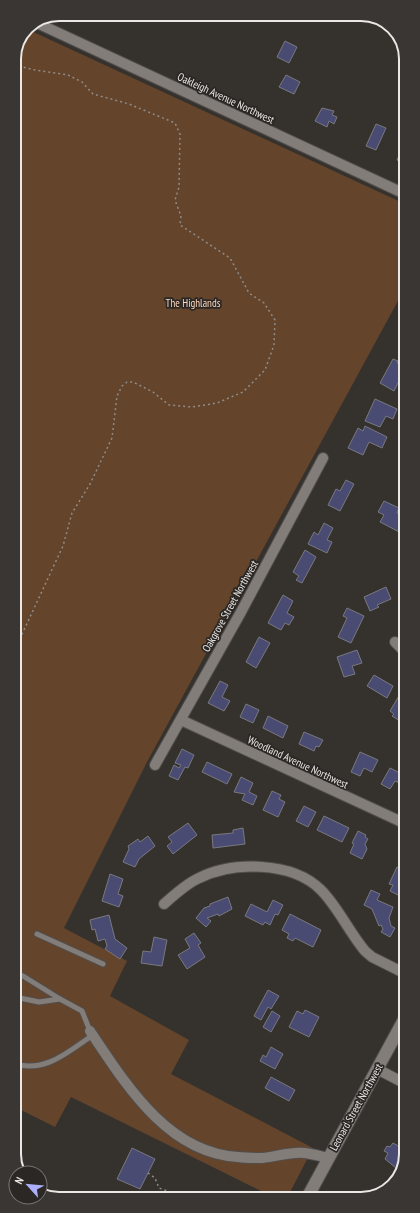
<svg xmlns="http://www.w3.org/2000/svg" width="420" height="1213" font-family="'PT Sans Narrow',sans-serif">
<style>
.green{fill:#64442b}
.building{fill:#4a4b72;stroke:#78797f}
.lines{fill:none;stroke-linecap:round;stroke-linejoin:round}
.service-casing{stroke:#524e4c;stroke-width:7}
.minor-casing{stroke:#524e4c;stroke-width:12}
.secondary-casing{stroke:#524e4c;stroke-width:14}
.path{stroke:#8f8c89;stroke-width:1.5;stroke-dasharray:2 3;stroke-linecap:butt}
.service{stroke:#827d79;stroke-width:5}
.minor{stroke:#827d79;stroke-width:10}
.secondary{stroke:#827d79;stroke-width:12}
.labels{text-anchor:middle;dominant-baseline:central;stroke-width:3.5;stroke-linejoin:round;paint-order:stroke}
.street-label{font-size:11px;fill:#eae7e5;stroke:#2b2724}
.park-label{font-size:11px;fill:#ffd8bd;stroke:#2b2724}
.rim{fill:none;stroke:#eae7e5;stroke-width:2}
</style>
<rect width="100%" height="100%" fill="#35312d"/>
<!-- green -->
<path class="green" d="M27,29l378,175v84l-258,474 -83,166 63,33 -17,35 79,44 -18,34 142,74 -26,50h-12l-204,-101 -16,30 -40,-20 -1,-1051z"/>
<!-- building -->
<g class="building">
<path d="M285,41l12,6 -8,16 -12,-6z"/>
<path d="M286,75l14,7 -6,12 -15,-7z"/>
<path d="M322,108l12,3 -2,4 5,2 -3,7 -5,-3 -2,6 -12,-6z"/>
<path d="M376,124l10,4 -10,22 -10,-4z"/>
<path d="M402,149l3,2v12l-8,-3z"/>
<path d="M393,359l5,2 -1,2 8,5v11l-4,-2 -7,14 -14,-8z"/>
<path d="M375,399l22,10 -4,10 -7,-3 -6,11 -15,-6z"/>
<path d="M365,426l22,11 -5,11 -13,-6 -6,13 -15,-7 10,-20 5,3z"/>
<path d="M346,480l8,4 -14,27 -12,-6 8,-16 4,2z"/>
<path d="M384,501l15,7 -2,5 8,4v18l-25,-13 4,-7 -6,-3z"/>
<path d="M324,523l9,5 -6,12 5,2 -5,11 -19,-9 6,-12 4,3z"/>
<path d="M305,550l11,7 -14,26 -6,-3 3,-4 -6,-4z"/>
<path d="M386,587l5,12 -14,6 2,2 -9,4 -6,-14z"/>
<path d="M283,595l10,6 -6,12 7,4 -5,8 -4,-2 -4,7 -13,-7z"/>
<path d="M347,608l17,8 -13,27 -13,-6 9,-19 -4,-2z"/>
<path d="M259,637l11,6 -14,25 -10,-6z"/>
<path d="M357,650l5,13 -10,3 3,8 -11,3 -7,-20z"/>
<path d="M374,675l19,11 -6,12 -20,-12z"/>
<path d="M220,681l8,4 -6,12 8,4 -6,10 -16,-8z"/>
<path d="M403,689l2,2v33l-13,-8 2,-2 -4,-3z"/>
<path d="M246,704l13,6 -6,13 -13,-6z"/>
<path d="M268,716l20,10 -5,12 -20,-10z"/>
<path d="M304,732l19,8 -4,7 -3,-1 -2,5 -15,-7z"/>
<path d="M182,749l12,6 -6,13 -3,-1 -7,13 -9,-4 5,-11 5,3 2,-3 -6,-2z"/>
<path d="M360,752l18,8 -6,12 -8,-4 -4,8 -9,-4z"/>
<path d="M207,762l25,12 -5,10 -25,-12z"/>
<path d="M390,768l10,5 1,-2 4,3 1,12 -11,-5 -5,8 -9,-5z"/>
<path d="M241,777l12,6 -4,9 8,4 -4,9 -11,-5 3,-6 -11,-2z"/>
<path d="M272,791l9,4 -2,4 6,3 -7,15 -15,-7z"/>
<path d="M304,806l12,6 -8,15 -12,-6z"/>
<path d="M324,816l25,12 -7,14 -25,-12z"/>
<path d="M188,823l9,12 -24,19 -6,-8 5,-4 -4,-5z"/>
<path d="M243,828l2,16 -32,4 -1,-13 21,-2v-3z"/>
<path d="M358,831l8,4 -1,2 3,2 -3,5 2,5 -5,10 -12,-6 4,-9 -2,-1z"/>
<path d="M148,836l7,10 -16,13 -4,8 -12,-5 6,-13 -1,-3 10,-7 2,3z"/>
<path d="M397,867l9,4v28l-16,-8 3,-6 -4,-1z"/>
<path d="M110,874l13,5 -5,15 5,2 -4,11 -17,-6z"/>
<path d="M371,890l9,4 -3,6 16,7 -4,11 2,8 4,2 -5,9 -9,-5 2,-3 -2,-4 -2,1 -7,-17 -8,-4z"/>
<path d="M228,897l4,12 -13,7 -1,-2 -11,4 4,3 -5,6 -10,-9 8,-10 6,-2v-2z"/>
<path d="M273,900l10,5 -5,10 -3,-1 -5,11 -5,-3 -2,3 -18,-9 6,-12 16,8z"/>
<path d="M290,914l31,16 -8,17 -18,-9 -2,3 -6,-3 2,-4 -7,-4z"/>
<path d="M109,915l6,24 12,9 -7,11 -15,-10 2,-3 -2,-7 -7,2 -3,-12 -3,1 -2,-10z"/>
<path d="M194,933l7,10 -3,2 7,12 -18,12 -9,-14 12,-7 -5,-9z"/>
<path d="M154,937l13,3 -5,26 -21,-3 2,-12 8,1z"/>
<path d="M268,990l11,6 -8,13 -3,-2 -7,13 -7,-4z"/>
<path d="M305,1010l14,7 -10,20 -20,-10 8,-16 6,3z"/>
<path d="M272,1011l8,5 -9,16 -8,-5z"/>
<path d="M271,1047l12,7 -8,15 -15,-8 3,-6 3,2z"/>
<path d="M271,1077l24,13 -6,11 -24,-13z"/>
<path d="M393,1143l13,7 -10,18 -11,-9 3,-6 -4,-2 3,-5 3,1z"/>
<path d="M132,1148l23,11 -15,30 -23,-10z"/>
</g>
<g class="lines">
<!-- service casing -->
<g class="service-casing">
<g id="service">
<path d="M37,934l66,30"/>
<path d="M23,976l37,23"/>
<path d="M15,997l24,5 21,-3 22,12 8,20"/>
<path d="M15,1064c31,9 54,-13 78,-29"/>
</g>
</g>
<!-- minor casing -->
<g class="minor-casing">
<g id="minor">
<path d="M37,23l368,171"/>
<path d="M395,642l10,10"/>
<path d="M181,720l225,104"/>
<path d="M155,765l86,-153 82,-154"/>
<path d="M164,904c10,-9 21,-19 33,-25 35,-18 95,-18 124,11 17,17 28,42 44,61l7,6 34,17"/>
<path d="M90,1031c35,52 77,122 148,126 8,1 16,1 24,1 14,-1 29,-7 43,-5 7,1 16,3 23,5"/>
<path d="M377,1069l29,15"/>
</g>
</g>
<!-- secondary casing -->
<g class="secondary-casing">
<path id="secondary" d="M307,1198l99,-182"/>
</g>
<!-- path -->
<g class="path">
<path d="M14,65l21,5 33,5 14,7 11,12 36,10 46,19 5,11 -1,53 -4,13 6,16 -1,9 50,33 19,35 15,10 11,17 -1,25 -9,25 -22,22 -26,11 -25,4 -23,-2 -16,-13 -20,-10h-6l-5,4 -5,10 -5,42 -22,46 -18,29 -9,33 -46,99 1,25 -3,13"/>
<path d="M148,1173l7,5 4,10 29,10"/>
<path d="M152,1198l6,-5 5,-2"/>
</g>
<!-- service -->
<use href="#service" class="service"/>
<!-- minor -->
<use href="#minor" class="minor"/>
<!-- secondary -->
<use href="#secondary" class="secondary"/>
</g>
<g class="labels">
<!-- street labels -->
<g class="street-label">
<text transform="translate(226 98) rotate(25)">Oakleigh Avenue Northwest</text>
<text transform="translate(230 606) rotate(-61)">Oakgrove Street Northwest</text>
<text transform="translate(298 762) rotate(25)">Woodland Avenue Northwest</text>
<text transform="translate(356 1107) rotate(-61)">Leonard Street Northwest</text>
</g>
<!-- park labels -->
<g class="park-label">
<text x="193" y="303">The Highlands</text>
</g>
</g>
<!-- crop -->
<path d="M0 0H420V1213H0ZM59 21H361A38 38 0 0 1 399 59V1154A38 38 0 0 1 361 1192H59A38 38 0 0 1 21 1154V59A38 38 0 0 1 59 21Z" fill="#3a3633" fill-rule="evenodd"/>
<path class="rim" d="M59 21H361A38 38 0 0 1 399 59V1154A38 38 0 0 1 361 1192H59A38 38 0 0 1 21 1154V59A38 38 0 0 1 59 21Z"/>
<!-- north arrow -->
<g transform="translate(28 1185) rotate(297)"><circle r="19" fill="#2b2724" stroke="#777471"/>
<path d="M0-3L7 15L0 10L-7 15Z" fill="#acaffb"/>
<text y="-6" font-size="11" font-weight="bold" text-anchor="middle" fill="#eae7e5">N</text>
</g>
</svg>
